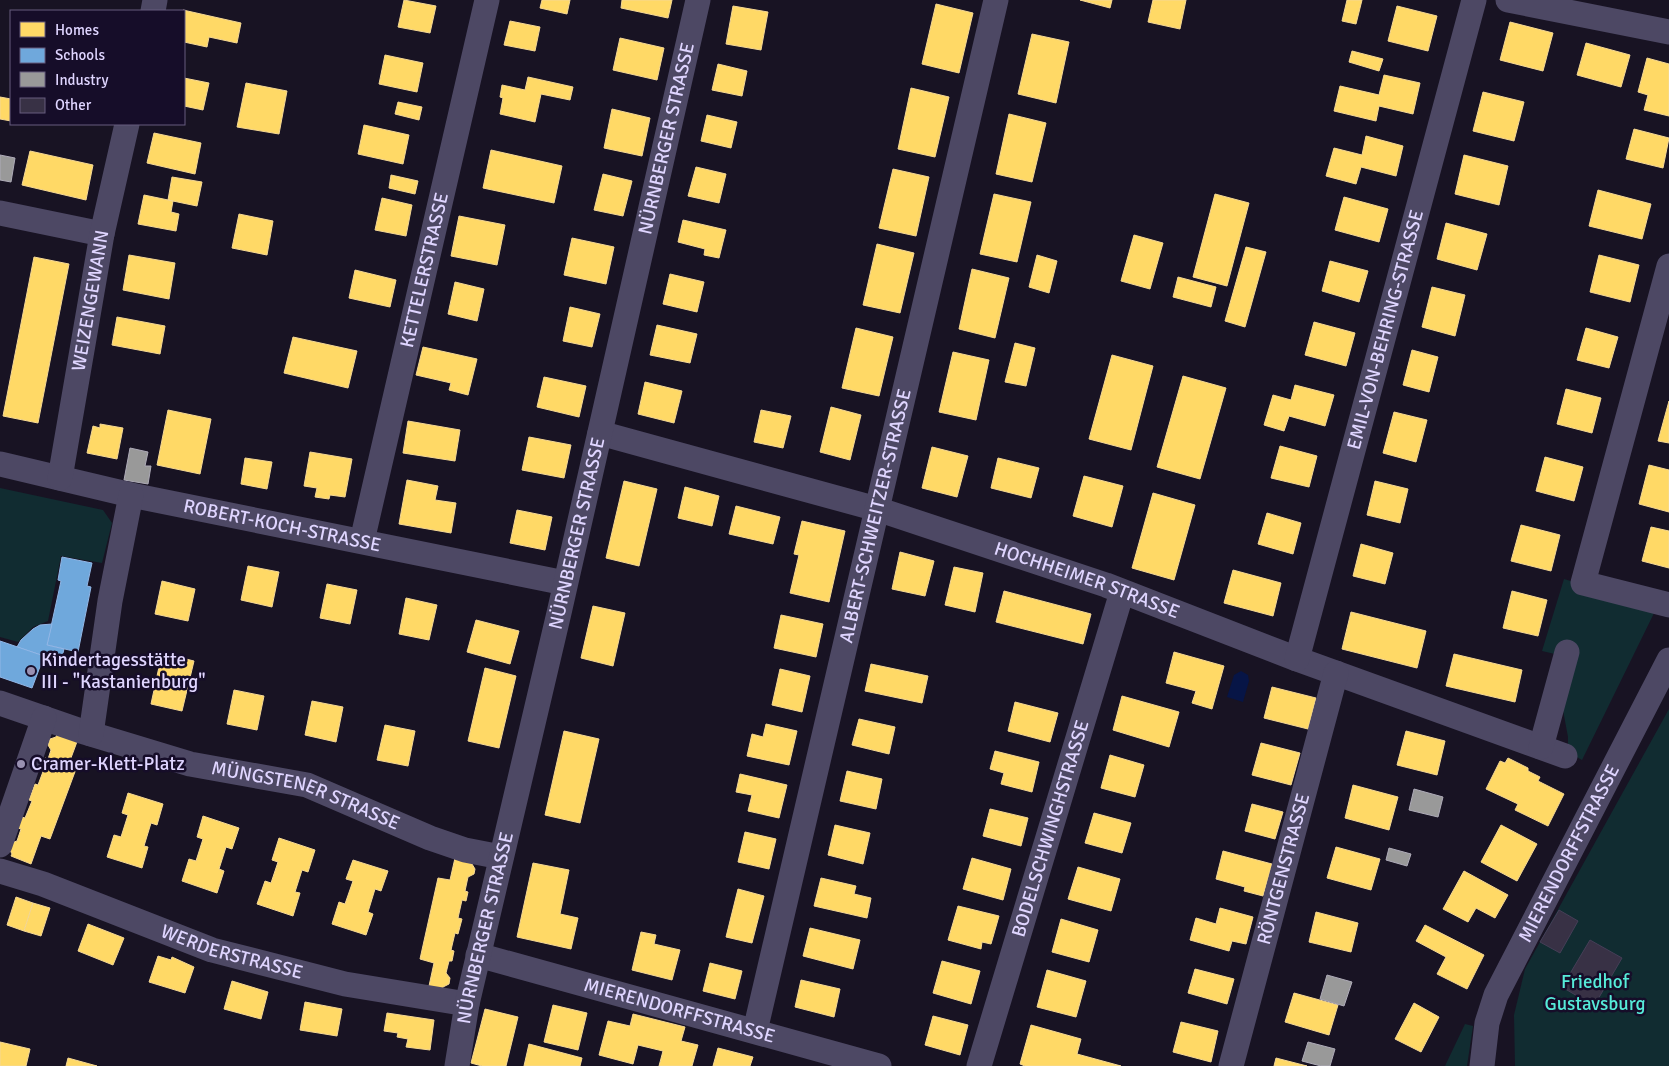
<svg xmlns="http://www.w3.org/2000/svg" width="1669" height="1066" font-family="Signika,sans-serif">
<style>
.green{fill:#112c31}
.water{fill:#071546}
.homes{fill:#ffd966;stroke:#f5d894}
.schools{fill:#6fa8dc;stroke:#91b6e6}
.industry{fill:#999;stroke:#aeabb8}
.building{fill:#383145;stroke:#453e57}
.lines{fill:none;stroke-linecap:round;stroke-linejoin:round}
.street{stroke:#4d4864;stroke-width:25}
.poi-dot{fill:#9991b2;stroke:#160d29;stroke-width:2}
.labels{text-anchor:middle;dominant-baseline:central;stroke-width:5;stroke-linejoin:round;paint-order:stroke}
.street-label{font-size:19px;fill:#dfd5ff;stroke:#160d29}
.poi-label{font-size:19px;fill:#dfd5ff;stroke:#160d29;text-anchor:start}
.park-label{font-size:19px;fill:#56ebd9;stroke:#160d29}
</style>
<rect width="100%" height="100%" fill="#181323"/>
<!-- green -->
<g class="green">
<path d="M0,488l103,22 9,13 -10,40 -41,-7 -13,65 -15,6 -15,15 -18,-5z"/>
<path d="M1564,579l93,28 -75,153 -14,-8v-15l-5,-27 9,-52 -30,-7z"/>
<path d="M1669,709v357h-154l-1,-51 11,-46z"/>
<path d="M1465,1024l8,2 -6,40h-22z"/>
</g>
<!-- water -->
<path class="water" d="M1241,671l7,4 1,6 -6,21 -16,-5 7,-22z"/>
<!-- homes -->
<g class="homes">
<path d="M404,0l32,6 -6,27 -32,-6z"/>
<path d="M542,0h28l-3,14 -27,-6z"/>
<path d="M622,0h50l-4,18 -47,-10z"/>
<path d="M1080,0h32l-2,8z"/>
<path d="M1153,0h33l-6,29 -32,-7z"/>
<path d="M1347,0h15l-6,24 -14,-3z"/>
<path d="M936,4l37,9 -14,60 -37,-9z"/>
<path d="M733,6l35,6 -7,38 -35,-6z"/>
<path d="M1397,6l40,10 -9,35 -40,-10z"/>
<path d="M183,10l58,13 -4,20 -28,-6 -2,10 -23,-5z"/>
<path d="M510,21l30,6 -5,24 -31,-6z"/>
<path d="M1510,22l43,11 -10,38 -43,-11z"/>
<path d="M1032,34l37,8 -13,61 -38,-9z"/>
<path d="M620,38l44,10 -7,32 -44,-10z"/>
<path d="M1586,43l44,12 -9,32 -44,-12z"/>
<path d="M1352,51l31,8 -4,12 -30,-9z"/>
<path d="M385,55l38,8 -6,29 -38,-8z"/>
<path d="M1647,58l22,6v52l-25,-6 4,-15 -10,-3z"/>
<path d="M718,64l29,7 -5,25 -30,-6z"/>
<path d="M1384,75l36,8 -7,31 -34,-8 -3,15 -42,-10 6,-25 39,9z"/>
<path d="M528,77l45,10 -3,13 -29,-6 -6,28 -35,-8 3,-16 -3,-1 2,-12 23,5z"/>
<path d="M184,78l25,5 -6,27 -19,-4z"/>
<path d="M246,83l41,8 -8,43 -42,-7z"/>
<path d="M911,88l38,9 -14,60 -37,-8z"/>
<path d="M1483,92l41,10 -10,39 -41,-10z"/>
<path d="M0,97l11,2v22l-11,-2z"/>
<path d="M398,102l24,5 -3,13 -24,-6z"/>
<path d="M612,109l38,9 -8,38 -38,-8z"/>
<path d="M1009,114l37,9 -14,59 -36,-8z"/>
<path d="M707,115l30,7 -6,26 -30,-7z"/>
<path d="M364,125l45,10 -6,29 -45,-10z"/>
<path d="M1634,129l35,9 -6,30 -37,-9z"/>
<path d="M154,133l47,10 -6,31 -48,-11z"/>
<path d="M1366,136l37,10 -7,30 -35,-9 -5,17 -30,-8 8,-28 28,7z"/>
<path d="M491,150l71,16 -8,37 -71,-15z"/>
<path d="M30,151l63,14 -7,35 -64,-15z"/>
<path d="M1464,155l44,11 -9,39 -44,-11z"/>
<path d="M696,167l30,7 -7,29 -31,-7z"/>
<path d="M893,169l36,8 -13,59 -37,-8z"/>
<path d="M603,174l29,7 -9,35 -29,-6z"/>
<path d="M391,175l27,6 -3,13 -26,-6z"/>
<path d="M172,177l30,5 -5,24 -29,-6z"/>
<path d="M1598,190l53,14 -9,35 -53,-13z"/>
<path d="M994,194l37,8 -14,60 -37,-8z"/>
<path d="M1215,194l34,9 -22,83 -34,-9z"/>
<path d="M144,195l29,6 -2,11 8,2 -3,17 -38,-7z"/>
<path d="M1344,197l44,12 -9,33 -44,-12z"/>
<path d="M382,198l30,7 -6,31 -31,-6z"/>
<path d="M239,214l34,7 -6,34 -35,-7z"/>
<path d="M459,216l46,9 -8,40 -46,-9z"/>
<path d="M683,220l43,10 -7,28 -15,-3 1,-6 -27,-7z"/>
<path d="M1446,223l41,11 -10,36 -40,-11z"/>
<path d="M1134,235l29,8 -13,46 -29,-8z"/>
<path d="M572,238l42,9 -8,37 -42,-9z"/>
<path d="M877,244l37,9 -14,60 -37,-8z"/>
<path d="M1246,247l20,5 -21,75 -20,-6z"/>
<path d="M129,255l46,8 -6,36 -46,-9z"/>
<path d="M1037,255l20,6 -8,32 -20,-6z"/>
<path d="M1599,255l40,10 -9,37 -40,-10z"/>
<path d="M34,257l35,7 -31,159 -35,-7z"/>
<path d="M1330,261l38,10 -9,31 -37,-11z"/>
<path d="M972,269l37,9 -14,60 -36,-9z"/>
<path d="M355,270l41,10 -6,27 -41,-9z"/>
<path d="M670,274l34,8 -7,30 -34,-8z"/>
<path d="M1178,277l38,10 -5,20 -38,-10z"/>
<path d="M455,282l29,7 -7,32 -29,-7z"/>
<path d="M1432,287l33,8 -10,41 -33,-9z"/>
<path d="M570,307l30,7 -8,33 -29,-6z"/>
<path d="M117,317l48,9 -5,28 -48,-9z"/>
<path d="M1314,322l41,11 -9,33 -41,-11z"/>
<path d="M657,325l40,9 -7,29 -40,-8z"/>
<path d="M856,328l37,9 -14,59 -37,-8z"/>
<path d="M1586,328l32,9 -9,31 -32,-8z"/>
<path d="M293,337l64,14 -9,37 -64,-15z"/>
<path d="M1015,343l20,5 -9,38 -21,-4z"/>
<path d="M423,347l54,12 -9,36 -19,-5 2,-7 -35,-8z"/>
<path d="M1412,350l26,7 -9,35 -26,-7z"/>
<path d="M953,352l36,8 -13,60 -37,-8z"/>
<path d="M1112,355l41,11 -22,84 -42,-11z"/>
<path d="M1183,376l43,12 -26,91 -43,-12z"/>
<path d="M544,377l42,9 -7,31 -42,-10z"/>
<path d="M645,382l37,9 -8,32 -36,-9z"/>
<path d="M1295,385l39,10 -9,31 -36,-10 -5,15 -20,-6 9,-30 18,5z"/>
<path d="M1566,389l35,9 -9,35 -35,-9z"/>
<path d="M1669,401v42l-11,-2z"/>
<path d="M831,407l30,8 -11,45 -30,-8z"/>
<path d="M168,410l43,9 -11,55 -43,-9z"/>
<path d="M761,410l30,6 -8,32 -29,-6z"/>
<path d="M1394,412l33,8 -11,42 -33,-9z"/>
<path d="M408,421l52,9 -5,31 -52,-8z"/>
<path d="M100,424l23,4 -6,31 -30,-6 6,-27 7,2z"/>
<path d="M529,437l42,8 -7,33 -42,-8z"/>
<path d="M1280,446l37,10 -8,31 -38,-9z"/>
<path d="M932,447l36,9 -11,41 -35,-9z"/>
<path d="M310,452l42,7 -7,38 -15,-2 -1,4 -14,-2 2,-9 -13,-2z"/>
<path d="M1545,457l38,10 -9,34 -38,-10z"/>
<path d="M245,458l27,4 -5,27 -26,-5z"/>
<path d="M998,458l41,10 -8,30 -40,-10z"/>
<path d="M1649,465l20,5v42l-30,-8z"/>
<path d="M1084,476l39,10 -11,41 -39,-11z"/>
<path d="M407,480l31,6 -3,14 21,3 -5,30 -52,-9z"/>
<path d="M624,481l33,8 -18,77 -33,-8z"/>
<path d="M1375,481l33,8 -8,34 -33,-8z"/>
<path d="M685,487l34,9 -7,30 -34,-8z"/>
<path d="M1153,493l42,12 -21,75 -42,-12z"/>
<path d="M736,506l44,11 -7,27 -44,-10z"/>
<path d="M517,510l35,7 -7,33 -35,-7z"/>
<path d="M1267,513l34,10 -8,31 -35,-10z"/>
<path d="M802,521l43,10 -16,71 -39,-9 9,-38 -5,-1z"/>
<path d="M1521,525l39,10 -9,36 -40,-10z"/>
<path d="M1651,527l18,4v37l-27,-7z"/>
<path d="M1361,544l32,9 -8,31 -32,-8z"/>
<path d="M900,552l34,9 -9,35 -33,-7z"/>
<path d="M248,566l31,6 -7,35 -31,-7z"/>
<path d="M954,567l29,6 -8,39 -30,-7z"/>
<path d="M1233,570l48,13 -8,33 -49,-13z"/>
<path d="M162,581l33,8 -7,32 -33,-7z"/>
<path d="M327,584l30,6 -7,34 -30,-6z"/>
<path d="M1004,591l87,23 -8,30 -87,-22z"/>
<path d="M1512,591l35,9 -9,36 -35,-8z"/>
<path d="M406,598l31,7 -8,35 -30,-6z"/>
<path d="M593,606l32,7 -12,53 -32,-8z"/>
<path d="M1351,612l75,19 -9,37 -75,-19z"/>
<path d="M781,615l42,9 -7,33 -42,-9z"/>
<path d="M476,620l43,11 -9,33 -43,-12z"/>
<path d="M1174,652l50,14 -12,43 -20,-6 4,-12 -30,-8z"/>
<path d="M162,653l32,8 -12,50 -31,-7z"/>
<path d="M1454,654l68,16 -7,32 -69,-16z"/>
<path d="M871,664l57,12 -6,27 -57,-12z"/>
<path d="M485,668l31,8 -17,72 -31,-7z"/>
<path d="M780,669l30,7 -8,36 -30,-7z"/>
<path d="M1272,687l44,11 -8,31 -44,-11z"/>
<path d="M234,690l30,6 -7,34 -30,-6z"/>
<path d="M1122,696l57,16 -10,35 -56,-17z"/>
<path d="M312,701l31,6 -7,35 -31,-7z"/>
<path d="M1015,702l43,11 -8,29 -42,-11z"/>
<path d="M859,719l36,8 -6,27 -37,-9z"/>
<path d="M766,724l31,7 -8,34 -42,-9 5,-22 11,3z"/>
<path d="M385,725l30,6 -7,35 -31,-6z"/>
<path d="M58,731l20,8 -10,27 8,3 -26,70 -9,-3 -10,28 -20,-8 1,-2 -3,-6 2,-5 6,-2 4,-12 -3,-1 4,-11 3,1 7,-17 -3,-1 6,-16 3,1 6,-16h-3l4,-11 3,1 3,-9 -3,-5 2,-6 6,-2z"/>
<path d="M564,731l35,8 -19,84 -35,-8z"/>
<path d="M1406,731l39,10 -8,34 -40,-10z"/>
<path d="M1261,743l39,10 -9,32 -39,-10z"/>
<path d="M995,751l44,11 -7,30 -31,-8 3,-11 -14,-4z"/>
<path d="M1110,755l34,10 -9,32 -34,-9z"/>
<path d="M1508,758l20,10v3l12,6 -2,4 26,13 -16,32 -33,-16 3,-6 -32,-15 14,-28 5,2z"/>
<path d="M847,771l35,8 -6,30 -36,-8z"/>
<path d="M740,774l47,11 -8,33 -31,-7 4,-16 -16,-3z"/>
<path d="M1353,785l45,12 -9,33 -44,-12z"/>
<path d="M128,793l35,11 -6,21 -6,-2 -7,23 4,1 -6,21 -35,-11 7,-22 7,2 7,-22 -6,-2z"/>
<path d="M1252,804l31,8 -8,27 -30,-8z"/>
<path d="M990,809l38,9 -7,28 -38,-10z"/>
<path d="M1094,813l37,10 -9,30 -37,-10z"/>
<path d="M203,816l36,12 -7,21 -6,-2 -7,22 5,2 -7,22 -35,-12 7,-22 7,2 7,-22 -6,-2z"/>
<path d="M835,825l35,8 -7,31 -35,-9z"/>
<path d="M1501,825l36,19 -20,37 -36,-19z"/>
<path d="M745,832l31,7 -7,30 -31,-7z"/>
<path d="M279,838l36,12 -7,22 -6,-2 -7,22 5,1 -7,23 -36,-12 8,-23 6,2 7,-21 -6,-2z"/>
<path d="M1336,847l44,12 -9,31 -44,-12z"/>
<path d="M1223,851l49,13 -9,32 -19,-5 1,-4 -29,-8z"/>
<path d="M455,858l17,6 3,5 -1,5 -6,3 -3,14 3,1 -2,9 -4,-1 -4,18 4,1 -4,15 -3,-1 -4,17 3,1 -2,10h-3l-3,12 4,5 -1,6 -6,3 -1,2 -13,-3 5,-23 -14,-4 18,-81 12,2z"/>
<path d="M972,858l39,11 -8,31 -40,-11z"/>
<path d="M353,860l35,11 -7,20 -6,-2 -7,23 5,2 -7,21 -34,-11 7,-22 6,2 8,-23 -7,-2z"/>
<path d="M533,863l36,7 -9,44 18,4 -7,31 -54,-12z"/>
<path d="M1078,867l42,12 -9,32 -43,-12z"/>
<path d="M1464,871l44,24 -13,23 -19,-10 -8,14 -25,-13z"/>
<path d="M821,878l35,8 -2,8 17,4 -4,20 -53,-12z"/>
<path d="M738,889l26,7 -12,47 -26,-6z"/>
<path d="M16,897l17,6 -9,28 -17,-6z"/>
<path d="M33,903l17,5 -9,28 -17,-5z"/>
<path d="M958,906l41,10 -8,28 -9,-2 -1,7 -33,-9z"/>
<path d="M1220,908l33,9 -7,27 -14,-3 -3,10 -39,-11 6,-22 20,6z"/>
<path d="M1316,912l42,11 -7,29 -42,-10z"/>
<path d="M1061,919l37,11 -9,32 -37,-10z"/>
<path d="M88,924l36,14 -11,27 -35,-14z"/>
<path d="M1425,925l59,30 -17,34 -30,-15 9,-17 -30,-16z"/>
<path d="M810,928l50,12 -7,29 -50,-13z"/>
<path d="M641,932l15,3 -2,9 26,6 -8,30 -40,-10z"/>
<path d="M158,956l13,4 1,-3 22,10 -9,26 -36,-11z"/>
<path d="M942,961l38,10 -9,33 -38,-11z"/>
<path d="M710,963l32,8 -7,28 -32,-8z"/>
<path d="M1195,969l39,10 -7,25 -39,-11z"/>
<path d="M1047,970l39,11 -10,36 -39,-10z"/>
<path d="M801,980l39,9 -6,28 -39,-10z"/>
<path d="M232,981l36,11 -7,27 -37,-10z"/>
<path d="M1294,993l44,12 -9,30 -44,-13z"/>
<path d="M305,1002l37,7 -5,27 -37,-6z"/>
<path d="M1414,1003l25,14 -18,35 -26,-13z"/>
<path d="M553,1005l34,8 -9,37 -34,-8z"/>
<path d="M485,1009l33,8 -12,49h-24l-11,-3z"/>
<path d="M387,1013l47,7 -4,30 -24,-3 2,-8 -11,-2 1,-4 -14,-2z"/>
<path d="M633,1014l52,13 -4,14 17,4 -6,21h-33l4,-15 -25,-6 -5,19 -34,-9 9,-34 22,5z"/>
<path d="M933,1016l35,9 -8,30 -35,-10z"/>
<path d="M1181,1022l37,9 -7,31 -38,-10z"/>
<path d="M1031,1025l50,14 -4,15 44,12h-96l-5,-2z"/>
<path d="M0,1042l30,7 -4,17h-26z"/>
<path d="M529,1044l53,14 -2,8h-56z"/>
<path d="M718,1048l35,9 -3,9h-37z"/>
<path d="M68,1058l29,8h-31z"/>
<path d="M1276,1058l31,8h-33z"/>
</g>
<!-- schools -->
<g class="schools">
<path d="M62,557l30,6 -5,23 4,1 -13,65 -31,-7 14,-64 -3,-1z"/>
<path d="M52,624l-5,21 17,4 -1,4 -4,5 2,3 -7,4 -2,-3 -10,2 2,-8 -27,-9 4,-7 12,-11 7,-4z"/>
<path d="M0,641l44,15 -12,32 -32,-11z"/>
</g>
<!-- industry -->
<g class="industry">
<path d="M0,155l15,3 -4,24 -11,-2z"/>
<path d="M130,448l18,4 -3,14h6l-3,18 -24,-4z"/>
<path d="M1414,789l29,8 -5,20 -29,-7z"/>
<path d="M1389,848l22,6 -4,12 -21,-6z"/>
<path d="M1327,975l25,7 -8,24 -24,-7z"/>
<path d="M1308,1042l27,7 -5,17h-9l-19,-5z"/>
</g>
<!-- building -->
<g class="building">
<path d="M1559,910l19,11 -18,32 -20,-11z"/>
<path d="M1590,940l32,18 -28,48 -32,-19z"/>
</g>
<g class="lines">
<!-- street -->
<g class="street">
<path d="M1508,0l161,32"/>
<path d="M153,11l2,-11"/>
<path d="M0,213l102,21"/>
<path d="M1669,266l-86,317 86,22"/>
<path id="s1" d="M600,433l277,76 229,76 191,74 268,97"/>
<path id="s2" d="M0,464l131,31 434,88"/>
<path id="s3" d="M60,478l42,-244 25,-110"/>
<path id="s4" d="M362,541l125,-541"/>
<path id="s5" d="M1297,659l177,-659"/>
<path id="s6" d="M0,703l81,28 109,33 117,21 123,53 35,12 36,7"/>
<path d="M91,734l19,-133 21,-106"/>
<path d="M1541,747l26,-95"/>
<path d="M0,845l44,-127"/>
<path id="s7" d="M0,871l43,13 169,66 133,34 122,20"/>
<path id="s8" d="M478,955l401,111"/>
<path id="s9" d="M755,1031l241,-1031"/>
<path id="s10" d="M457,1066l10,-62 92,-391 139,-613"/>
<path id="s11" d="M979,1066l143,-474"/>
<path id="s12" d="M1231,1066l105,-393"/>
<path id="s13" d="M1482,1066l5,-43 9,-28 173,-335"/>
</g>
</g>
<!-- markers -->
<g class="poi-dot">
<circle cx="31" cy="671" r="5"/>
<circle cx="21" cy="764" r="5"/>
</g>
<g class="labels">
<!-- street labels -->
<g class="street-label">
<text stroke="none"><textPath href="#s10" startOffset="951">NÜRNBERGER STRASSE</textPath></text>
<text stroke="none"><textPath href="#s4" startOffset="278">KETTELERSTRASSE</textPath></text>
<text stroke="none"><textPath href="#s3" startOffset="180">WEIZENGEWANN</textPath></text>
<text stroke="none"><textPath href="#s5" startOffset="341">EMIL-VON-BEHRING-STRASSE</textPath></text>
<text stroke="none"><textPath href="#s9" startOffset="529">ALBERT-SCHWEITZER-STRASSE</textPath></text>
<text stroke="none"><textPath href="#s2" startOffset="289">ROBERT-KOCH-STRASSE</textPath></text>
<text stroke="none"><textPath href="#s10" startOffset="546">NÜRNBERGER STRASSE</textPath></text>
<text stroke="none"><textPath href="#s1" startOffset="509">HOCHHEIMER STRASSE</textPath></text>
<text stroke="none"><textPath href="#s6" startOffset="320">MÜNGSTENER STRASSE</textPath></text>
<text stroke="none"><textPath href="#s11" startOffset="248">BODELSCHWINGHSTRASSE</textPath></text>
<text stroke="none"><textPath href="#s13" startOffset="232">MIERENDORFFSTRASSE</textPath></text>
<text stroke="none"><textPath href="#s12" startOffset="204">RÖNTGENSTRASSE</textPath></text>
<text stroke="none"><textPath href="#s10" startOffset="141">NÜRNBERGER STRASSE</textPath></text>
<text stroke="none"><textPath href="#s7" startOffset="246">WERDERSTRASSE</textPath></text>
<text stroke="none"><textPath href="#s8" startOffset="209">MIERENDORFFSTRASSE</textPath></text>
</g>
<!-- poi labels -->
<g class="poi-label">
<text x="41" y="660">Kindertagesstätte<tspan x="41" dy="22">III - "Kastanienburg"</tspan></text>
<text x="31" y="764">Cramer-Klett-Platz</text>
</g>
<!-- park labels -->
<g class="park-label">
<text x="1595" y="982">Friedhof<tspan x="1595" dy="22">Gustavsburg</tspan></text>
</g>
</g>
<!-- legend -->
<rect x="10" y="10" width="175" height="115" fill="#160d29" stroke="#665d7f"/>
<rect x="20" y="22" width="25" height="15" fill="#ffd966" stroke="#665d7f"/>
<text x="55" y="35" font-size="15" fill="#dfd5ff">Homes</text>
<rect x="20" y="48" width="25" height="15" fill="#6fa8dc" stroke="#665d7f"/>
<text x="55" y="60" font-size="15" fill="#dfd5ff">Schools</text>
<rect x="20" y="72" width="25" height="15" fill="#999999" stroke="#665d7f"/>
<text x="55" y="85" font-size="15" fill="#dfd5ff">Industry</text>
<rect x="20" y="98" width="25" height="15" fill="#383145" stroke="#665d7f"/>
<text x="55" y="110" font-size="15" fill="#dfd5ff">Other</text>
</svg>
